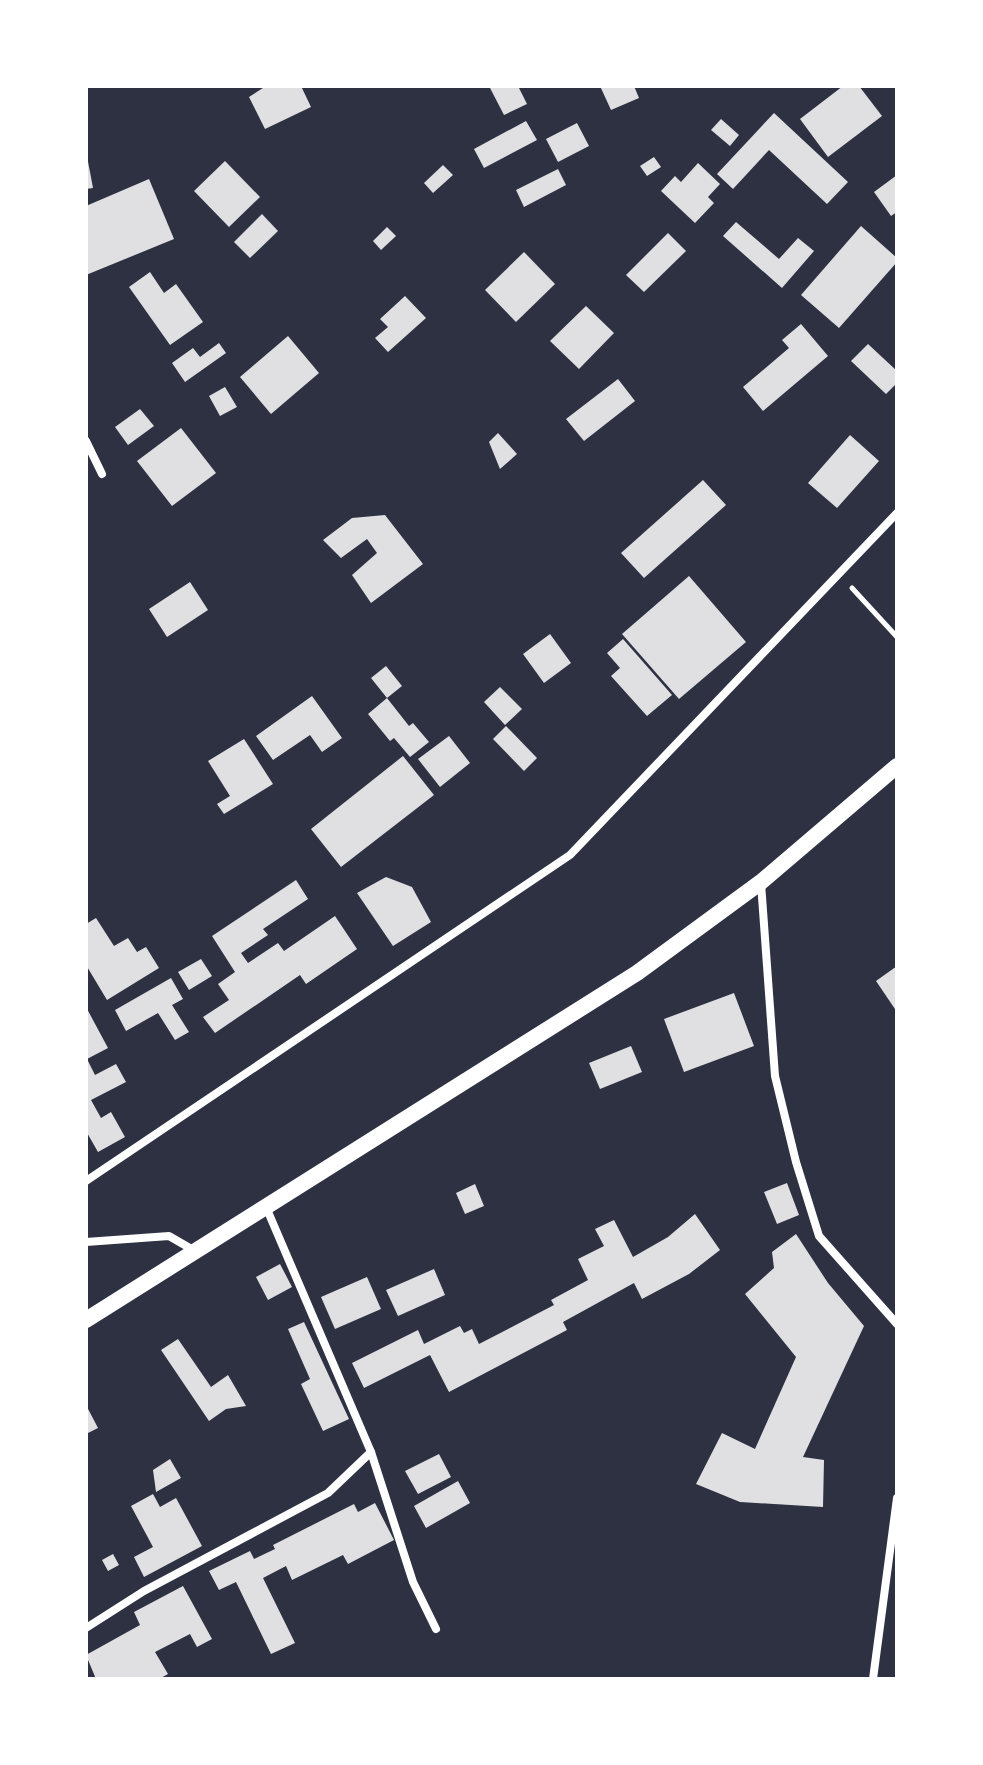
<svg xmlns="http://www.w3.org/2000/svg" width="983" height="1765" font-family="Signika,sans-serif">
<style>
.building{fill:#e0e0e3}
.lines{fill:none;stroke-linecap:round;stroke-linejoin:round}
.path{stroke:#fff;stroke-width:5}
.minor{stroke:#fff;stroke-width:8}
.secondary{stroke:#fff;stroke-width:16}
</style>
<rect width="100%" height="100%" fill="#2d3142"/>
<!-- building -->
<g class="building">
<path d="M266,86h35l10,21 -46,22 -16,-32z"/>
<path d="M489,86h29l9,18 -23,11z"/>
<path d="M600,86h34l5,12 -28,12z"/>
<path d="M843,86h16l23,30 -54,41 -28,-38z"/>
<path d="M774,113l74,69 -21,22 -58,-54 -36,39 -16,-15z"/>
<path d="M721,119l18,16 -9,11 -19,-16z"/>
<path d="M526,121l11,19 -53,28 -10,-19z"/>
<path d="M577,123l12,23 -31,16 -12,-23z"/>
<path d="M86,151l7,37 -7,1z"/>
<path d="M654,157l7,10 -14,9 -7,-10z"/>
<path d="M225,161l35,36 -31,30 -35,-36z"/>
<path d="M698,163l22,21 -12,13 6,6 -19,20 -34,-32 14,-15 6,6z"/>
<path d="M443,165l10,10 -20,18 -9,-10z"/>
<path d="M558,169l8,16 -42,22 -8,-17z"/>
<path d="M897,175v37l-6,4 -17,-24z"/>
<path d="M149,179l25,60 -88,36v-69z"/>
<path d="M262,214l16,17 -28,27 -16,-16z"/>
<path d="M736,222l43,37 19,-21 16,13 -32,37 -59,-52z"/>
<path d="M861,226l36,32v4l-58,66 -38,-33z"/>
<path d="M387,227l9,9 -15,14 -8,-9z"/>
<path d="M668,233l18,18 -42,41 -18,-17z"/>
<path d="M524,252l31,32 -39,38 -31,-32z"/>
<path d="M150,272l14,21 12,-9 27,38 -33,23 -41,-58z"/>
<path d="M405,296l21,22 -38,34 -13,-14 13,-11 -8,-8z"/>
<path d="M586,306l28,27 -35,36 -29,-28z"/>
<path d="M801,324l27,32 -65,55 -20,-24 46,-39 -7,-8z"/>
<path d="M288,336l31,37 -48,41 -31,-37z"/>
<path d="M219,343l7,10 -41,29 -13,-19 21,-15 7,9z"/>
<path d="M868,344l29,27v12l-11,11 -35,-33z"/>
<path d="M618,379l17,22 -51,40 -18,-22z"/>
<path d="M225,387l12,20 -17,9 -11,-20z"/>
<path d="M140,409l14,17 -26,19 -13,-18z"/>
<path d="M181,428l35,45 -44,33 -35,-45z"/>
<path d="M498,433l19,21 -17,15 -11,-27z"/>
<path d="M850,435l29,26 -42,47 -29,-25z"/>
<path d="M703,480l23,25 -82,73 -23,-25z"/>
<path d="M385,515l38,49 -52,39 -19,-28 25,-22 -10,-14 -26,19 -18,-18 29,-22z"/>
<path d="M689,576l57,66 -67,57 -57,-65z"/>
<path d="M190,582l18,28 -41,27 -18,-28z"/>
<path d="M550,634l21,29 -27,20 -21,-29z"/>
<path d="M623,639l49,56 -25,21 -36,-40 9,-8 -13,-15z"/>
<path d="M386,666l16,20 -15,12 -16,-20z"/>
<path d="M500,687l22,22 -17,16 -21,-23z"/>
<path d="M312,696l30,42 -20,14 -12,-17 -37,25 -17,-24z"/>
<path d="M387,698l22,28 4,-3 16,19 -19,15 -16,-19 -4,3 -22,-27z"/>
<path d="M506,726l31,32 -13,13 -31,-32z"/>
<path d="M449,736l21,27 -30,24 -22,-28z"/>
<path d="M244,739l29,45 -49,30 -7,-10 13,-8 -22,-35z"/>
<path d="M403,756l31,39 -93,72 -30,-38z"/>
<path d="M386,877l26,10 19,35 -38,24 -36,-53z"/>
<path d="M296,880l12,19 -45,30 5,6 -27,18 7,10 30,-20 6,8 51,-35 22,33 -51,35 -6,-9 -85,58 -12,-16 26,-17 -11,-16 17,-12 -23,-36z"/>
<path d="M96,918l18,28 14,-8 9,14 9,-5 13,21 -52,32 -21,-35v-41z"/>
<path d="M201,959l11,17 -23,14 -11,-18z"/>
<path d="M897,966v46l-21,-31z"/>
<path d="M171,978l12,21 -11,6 17,27 -14,8 -17,-27 -32,18 -11,-21z"/>
<path d="M734,993l20,53 -70,26 -20,-53z"/>
<path d="M86,1007l22,41 -21,11 8,16 21,-11 10,18 -35,18 10,18 10,-6 14,25 -27,15 -12,-21z"/>
<path d="M631,1046l11,26 -42,17 -11,-26z"/>
<path d="M787,1183l12,32 -22,9 -13,-32z"/>
<path d="M475,1184l9,22 -19,8 -9,-21z"/>
<path d="M695,1214l25,36 -31,24 -47,25 -8,-16 -71,39 4,8 -118,62 -19,-37 -66,33 -12,-25 66,-33 6,14 36,-18 4,7 8,-4 7,15 75,-39 -3,-5 37,-20 -10,-21 26,-13 -9,-17 19,-9 19,37 35,-20z"/>
<path d="M796,1234l32,49 36,43 -61,131 21,3 -1,47 -83,-5 -44,-18 26,-51 33,16 41,-92 -51,-63 29,-26 -2,-16z"/>
<path d="M280,1264l12,23 -24,13 -12,-23z"/>
<path d="M434,1269l11,26 -47,21 -12,-26z"/>
<path d="M367,1277l14,32 -46,20 -14,-32z"/>
<path d="M304,1322l45,97 -26,12 -22,-47 9,-5 -22,-50z"/>
<path d="M178,1339l33,48 17,-12 18,31 -20,3 -17,12 -48,-71z"/>
<path d="M86,1405l12,23 -12,6z"/>
<path d="M439,1454l12,23 -33,17 -13,-23z"/>
<path d="M170,1459l11,19 -25,14 -3,-22z"/>
<path d="M458,1481l12,22 -44,25 -12,-22z"/>
<path d="M153,1494l7,13 16,-9 26,48 -58,31 -10,-20 19,-10 -22,-41z"/>
<path d="M375,1503l19,37 -46,24 -5,-9 -51,25 -6,-14 -23,12 32,65 -24,11 -35,-72 -17,8 -10,-19 41,-20 4,8 21,-10 -2,-4 81,-41 4,8z"/>
<path d="M113,1554l6,11 -11,6 -6,-11z"/>
<path d="M183,1586l29,53 -15,8 -7,-13 -35,18 13,22 -9,5h-63l-10,-24 54,-30 -6,-13z"/>
</g>
<g class="lines">
<!-- path -->
<path class="path" d="M852,588l45,49"/>
<!-- minor -->
<g class="minor">
<path d="M86,441l16,33"/>
<path d="M761,883l14,193 21,86 23,74 78,88"/>
<path d="M86,1181l484,-326 327,-342"/>
<path d="M266,1207l105,245 42,130 23,47"/>
<path d="M86,1242l83,-6 26,15"/>
<path d="M86,1628l58,-37 184,-98 43,-41"/>
<path d="M873,1679l24,-181"/>
</g>
<!-- secondary -->
<path class="secondary" d="M86,1320l551,-347 124,-91 136,-116"/>
</g>
<!-- border -->
<rect width="983" height="1765" fill="none" stroke="#ffffff" stroke-width="176"/>
</svg>
